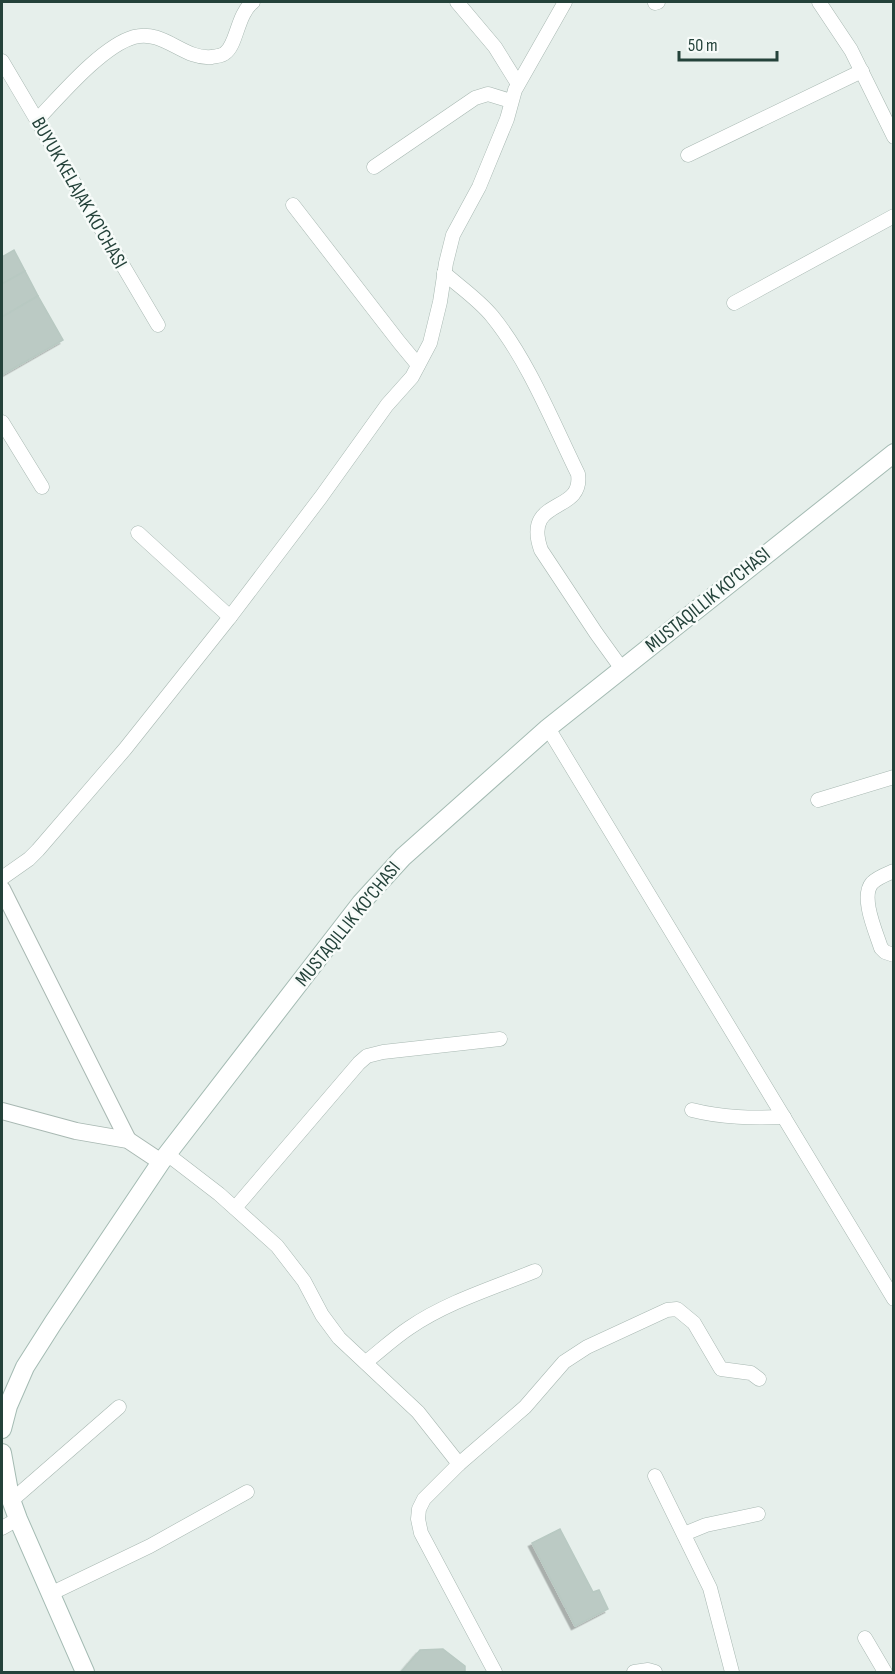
<svg xmlns="http://www.w3.org/2000/svg" width="895" height="1674" font-family="'Sofia Sans Condensed',sans-serif">
<style>
.building{fill:#bbcac4;stroke:#b8c9c2;stroke-width:1.5;filter:url(#shadow)}
.lines{fill:none;stroke-linecap:round;stroke-linejoin:round}
.minor-casing{stroke:#a8b8b2;stroke-width:15}
.tertiary-casing{stroke:#a8b8b2;stroke-width:18}
.secondary-casing{stroke:#a4bbb3;stroke-width:20}
.minor{stroke:#fff;stroke-width:14}
.tertiary{stroke:#fff;stroke-width:16}
.secondary{stroke:#fff;stroke-width:18}
.labels{text-anchor:middle;dominant-baseline:central;stroke-width:5;stroke-linejoin:round;paint-order:stroke}
.street-label{font-size:20px;fill:#24423a;stroke:#f7fbf9}
</style>
<defs>
<filter id="shadow"><feDropShadow dx="-3.5" dy="3.5" stdDeviation="0" flood-color="#0004"/></filter>
</defs>
<rect width="100%" height="100%" fill="#e6efeb"/>
<!-- building -->
<g class="building">
<path d="M14,250l11,21 -23,13v-27z"/>
<path d="M25,271l13,25 -36,21v-33z"/>
<path d="M38,296l25,44 -61,35v-58z"/>
<path d="M560,1529l33,63 6,-2 9,19 -33,17 -43,-83z"/>
<path d="M443,1649l22,17v6h-64l19,-22z"/>
</g>
<g class="lines">
<!-- minor casing -->
<g class="minor-casing">
<g id="minor">
<path d="M457,2l38,45 23,37"/>
<path d="M819,2l32,48 43,87"/>
<path d="M655,3l3,-1"/>
<path d="M2,61l156,264"/>
<path d="M37,120c23,-24 65,-74 97,-83 30,-8 49,23 78,20 5,-1 10,-1 13,-4 12,-8 12,-39 28,-51"/>
<path d="M688,155l174,-84"/>
<path d="M374,167l101,-69 13,-4 23,7"/>
<path d="M293,205l106,137 19,23"/>
<path d="M444,273c16,14 35,27 48,43 36,44 61,107 86,158 6,41 -56,22 -37,76l55,83 26,36"/>
<path d="M734,303l160,-87"/>
<path d="M2,422l40,65"/>
<path d="M138,533l92,84"/>
<path d="M548,728l346,571"/>
<path d="M818,800l76,-23"/>
<path d="M894,871c-7,3 -16,6 -22,12 -12,14 4,49 9,65l4,4 9,3"/>
<path d="M2,878l27,-19 9,-9 87,-101 105,-132 91,-120 66,-92 25,-28 18,-34 10,-41 6,-39 7,-28 26,-48 28,-68 8,-29 50,-88"/>
<path d="M692,1110c31,8 60,8 92,7"/>
<path d="M167,1154l52,40 58,52 27,35 18,34 17,23 79,74 41,52"/>
<path d="M235,1208l124,-145 8,-7 16,-4 117,-13"/>
<path d="M366,1362c14,-11 28,-24 43,-34 38,-26 84,-40 126,-57"/>
<path d="M655,1476l55,112 22,84"/>
<path d="M11,1501l108,-94"/>
<path d="M2,1528l16,-9"/>
<path d="M684,1534l22,-9 52,-11"/>
<path d="M50,1594l100,-48 97,-54"/>
<path d="M865,1638l20,34"/>
<path d="M495,1672l-74,-139 -3,-14 1,-10 5,-10 35,-35 66,-57 39,-45 23,-15 80,-37 10,-1 17,14 27,46 30,4 8,6"/>
<path d="M634,1672l14,-2 7,2"/>
</g>
</g>
<!-- tertiary casing -->
<g class="tertiary-casing">
<g id="tertiary">
<path d="M2,889l126,251"/>
<path d="M2,1111l74,20 52,9 33,22"/>
</g>
</g>
<!-- secondary casing -->
<g class="secondary-casing">
<g id="secondary">
<path d="M2,1429l6,-23 17,-39 28,-44 108,-161 200,-259 42,-46 145,-129 346,-275"/>
<path d="M2,1453l8,44 8,22 67,153"/>
</g>
</g>
<!-- minor -->
<use href="#minor" class="minor"/>
<!-- tertiary -->
<use href="#tertiary" class="tertiary"/>
<!-- secondary -->
<use href="#secondary" class="secondary"/>
</g>
<g class="labels">
<!-- street labels -->
<g class="street-label">
<text transform="translate(79 193) rotate(60)">BUYUK KELAJAK KO'CHASI</text>
<text transform="translate(708 600) rotate(-39)">MUSTAQILLIK KO’CHASI</text>
<text transform="translate(348 924) rotate(-51)">MUSTAQILLIK KO’CHASI</text>
</g>
</g>
<!-- border -->
<rect width="895" height="1674" fill="none" stroke="#24423a" stroke-width="6"/>
<!-- scale -->
<path d="M679 51v9h98v-9" fill="none" stroke="#24423a" stroke-width="3"/>
<text x="688" y="51" font-size="18" fill="#24423a" stroke="#f7fbf9" stroke-width="4.5" paint-order="stroke">50 m</text>
</svg>
